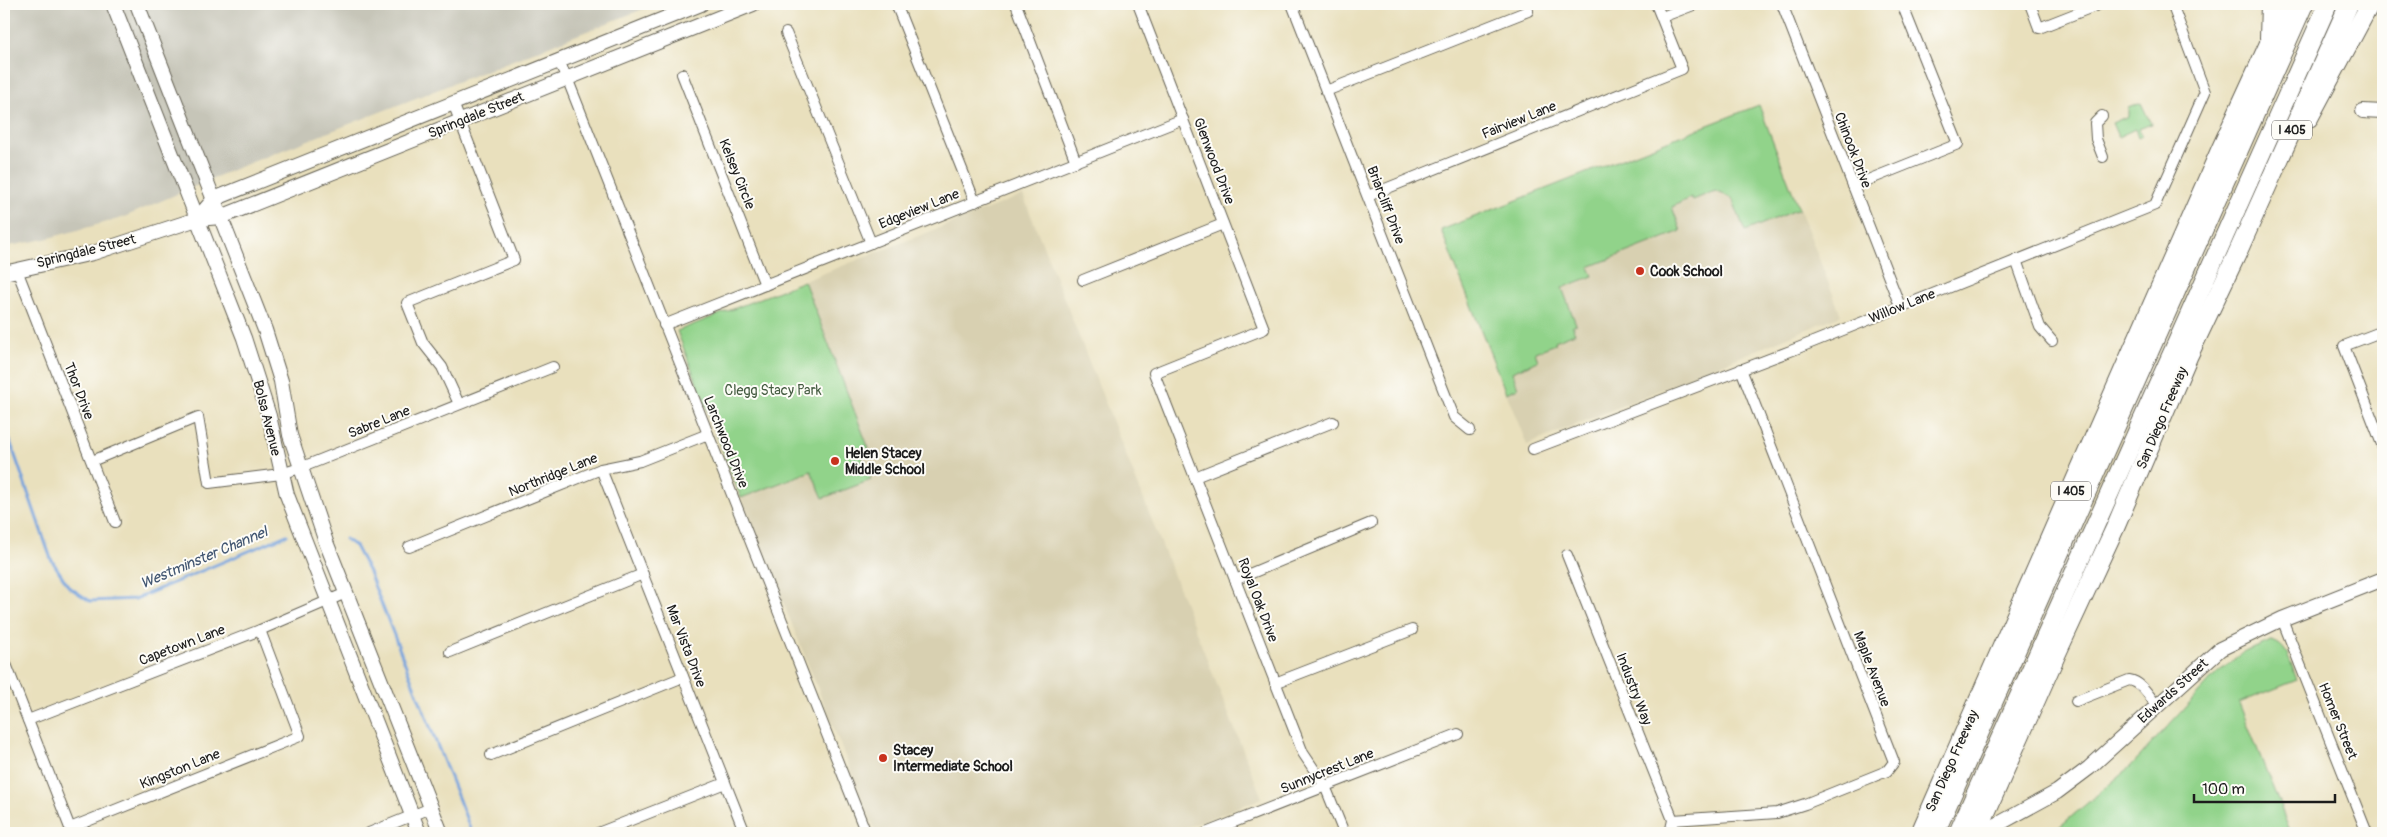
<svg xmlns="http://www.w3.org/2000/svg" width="2387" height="837" font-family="Pangolin,sans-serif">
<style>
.built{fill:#d8d0b1}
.industrial{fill:#c6c5b8}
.green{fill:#91d38a;stroke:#567853}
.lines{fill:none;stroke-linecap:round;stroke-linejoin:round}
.stream{stroke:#72a0db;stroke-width:3}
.street-casing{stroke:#646154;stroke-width:12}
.secondary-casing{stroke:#646154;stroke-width:16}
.highway-casing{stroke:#646154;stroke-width:20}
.street{stroke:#fff;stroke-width:10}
.secondary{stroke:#fff;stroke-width:14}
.highway{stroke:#fff;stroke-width:18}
.poi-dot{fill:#c8321e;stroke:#fdfcf7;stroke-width:2}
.labels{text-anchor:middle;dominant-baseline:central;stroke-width:4;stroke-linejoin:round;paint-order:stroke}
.shield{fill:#fdfcf7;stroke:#605f5e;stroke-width:1}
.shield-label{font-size:12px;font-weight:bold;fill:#1c1c1c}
.street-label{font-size:14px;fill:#1c1c1c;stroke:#fdfcf7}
.poi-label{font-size:14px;font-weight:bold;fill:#1c1c1c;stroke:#fdfcf7;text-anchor:start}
.park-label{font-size:14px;fill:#455c42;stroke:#fdfcf7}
.water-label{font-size:15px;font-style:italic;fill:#435772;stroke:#fdfcf7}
</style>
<rect width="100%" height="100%" fill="#fdfcf7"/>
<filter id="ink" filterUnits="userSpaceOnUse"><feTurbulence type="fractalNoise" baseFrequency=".02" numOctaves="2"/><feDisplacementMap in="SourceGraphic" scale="10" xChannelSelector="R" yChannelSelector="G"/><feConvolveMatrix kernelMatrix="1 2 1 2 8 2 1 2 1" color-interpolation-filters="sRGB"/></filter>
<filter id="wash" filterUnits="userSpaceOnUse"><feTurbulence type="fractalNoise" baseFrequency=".0096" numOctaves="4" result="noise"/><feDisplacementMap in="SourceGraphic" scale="20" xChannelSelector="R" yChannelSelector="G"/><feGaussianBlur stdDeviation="1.12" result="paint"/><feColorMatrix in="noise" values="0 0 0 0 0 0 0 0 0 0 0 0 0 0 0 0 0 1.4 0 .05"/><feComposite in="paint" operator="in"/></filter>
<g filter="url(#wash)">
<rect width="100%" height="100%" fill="#e9e0bd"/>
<!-- built -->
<g class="built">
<path d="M1759,105l82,210 -314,130 -86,-215z"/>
<path d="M1023,195l239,603 -89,35h-297l-135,-335 128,-49 -65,-168z"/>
</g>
<!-- industrial -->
<path class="industrial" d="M4,4h652l-424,166 -110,48 -77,21 -41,8z"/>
<!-- green -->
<g class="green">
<path d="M2141,103l10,21 -12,5 3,7 -4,2 -3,-9 -17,8 -6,-14 16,-7v-8z"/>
<path d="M1759,105l40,104 -54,22 -13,-33 -17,-7 -22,9 -2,-3 -19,10 9,24 -92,36 4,9 -31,12 14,36 -4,2 3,7 -20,8 1,3 -21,8 3,9 -26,11 6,16 -12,5 -65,-163z"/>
<path d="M804,281l65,168 -9,4 11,27 -48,18 -12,-27 -70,27 -64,-167z"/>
<path d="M2271,641c17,3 20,24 26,39l-58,23 52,130h-239l78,-66 87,-94 26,-20z"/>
</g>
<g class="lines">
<!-- stream -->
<g class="stream">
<path d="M4,424l47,135 18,28 21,14 45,-2 152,-64"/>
<path d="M345,539l10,7 14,26 103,261"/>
</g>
</g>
</g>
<g filter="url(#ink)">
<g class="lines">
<!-- street casing -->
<g class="street-casing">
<g id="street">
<path d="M896,4l79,198"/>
<path d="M1016,4l60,158"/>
<path d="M1138,4l126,325 -110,44 149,380 22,33 19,47"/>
<path d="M1292,4l162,413 16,13"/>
<path d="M1782,4l118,302"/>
<path d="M2030,4l9,24 61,-24"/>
<path d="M1662,17l34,-13"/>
<path d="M786,33l85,210"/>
<path d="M559,62l8,16 299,755"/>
<path d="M682,74l83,211"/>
<path d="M1326,91l202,-80"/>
<path d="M453,103l61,157 -107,43 16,40 19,24 17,37"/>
<path d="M2102,116l-7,7 1,16 7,18"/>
<path d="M1853,186l105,-42 -56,-140"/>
<path d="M1368,196l314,-127 -26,-65"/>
<path d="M2016,260l24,67 12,14"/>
<path d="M17,270l98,252"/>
<path d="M1083,280l140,-56"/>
<path d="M664,325l519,-206"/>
<path d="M2383,331l-39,15 39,101"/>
<path d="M1533,449l260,-99 362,-145 50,-113 -33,-88"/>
<path d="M92,461l106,-44 11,66 72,-9 19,-6 253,-101"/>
<path d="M601,469l144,364"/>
<path d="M1195,477l138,-55"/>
<path d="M409,547l192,-78 39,-8 68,-27"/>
<path d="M1567,555l106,265 -3,13"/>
<path d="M1235,580l136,-57"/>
<path d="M2282,619l85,214"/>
<path d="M450,652l193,-78"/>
<path d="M4,659l66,169 230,-92 -40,-106"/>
<path d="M1275,683l137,-53"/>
<path d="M2076,701l53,-21c13,2 20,16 28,26"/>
<path d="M28,720l232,-90 86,-37"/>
<path d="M491,755l192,-78"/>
<path d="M1673,820l104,-7 28,-9 82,-33 7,-9 -153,-393"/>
<path d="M369,833l62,-25"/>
<path d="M598,833l127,-50"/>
<path d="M1206,833l252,-99"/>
</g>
</g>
<!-- secondary casing -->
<g class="secondary-casing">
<g id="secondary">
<path d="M113,4l131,334 25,78 18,79 132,338"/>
<path d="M137,4l128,326 16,51 9,54 36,107 115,291"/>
<path d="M2363,111l20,1"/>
<path d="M197,219l17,-20 487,-195"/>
<path d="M4,273l89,-20 104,-34 24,-2 532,-213"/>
<path d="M1982,833l75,-41 32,-24 131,-119 62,-30 101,-40"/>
</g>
</g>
<!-- highway casing -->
<g class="highway-casing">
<g id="highway">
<path d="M2269,38l1,-34"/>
<path d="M2309,118l61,-114"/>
<path d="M1920,833l301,-685 66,-144"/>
<path d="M1935,833l369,-829"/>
<path d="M1958,833l370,-829"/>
<path d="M1977,833l80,-180 58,-125 73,-171 48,-101 113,-252"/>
</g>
</g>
<!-- street -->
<use href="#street" class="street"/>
<!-- secondary -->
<use href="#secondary" class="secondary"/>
<!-- highway -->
<use href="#highway" class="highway"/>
</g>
</g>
<!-- markers -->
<g class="poi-dot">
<circle cx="1640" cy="271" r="5"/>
<circle cx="835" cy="461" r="5"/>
<circle cx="883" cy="758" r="5"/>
</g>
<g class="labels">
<!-- shield labels -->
<g class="shield">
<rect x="2272" y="120.5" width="40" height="19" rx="4"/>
<rect x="2051" y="481.5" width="40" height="19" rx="4"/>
</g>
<g class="shield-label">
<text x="2292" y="130">I 405</text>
<text x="2071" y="491">I 405</text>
</g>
<!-- street labels -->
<g class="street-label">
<text transform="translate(476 115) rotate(-22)">Springdale Street</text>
<text transform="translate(1519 120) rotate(-22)">Fairview Lane</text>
<text transform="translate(1853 150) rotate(69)">Chinook Drive</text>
<text transform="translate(1214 161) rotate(69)">Glenwood Drive</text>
<text transform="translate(737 174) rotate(68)">Kelsey Circle</text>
<text transform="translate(1386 205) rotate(69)">Briarcliff Drive</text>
<text transform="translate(919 209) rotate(-22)">Edgeview Lane</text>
<text transform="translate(86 251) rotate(-14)">Springdale Street</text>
<text transform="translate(1902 306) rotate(-22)">Willow Lane</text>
<text transform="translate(79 391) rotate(69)">Thor Drive</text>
<text transform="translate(267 418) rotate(76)">Bolsa Avenue</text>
<text transform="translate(2162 418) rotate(-67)">San Diego Freeway</text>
<text transform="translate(379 422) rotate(-22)">Sabre Lane</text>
<text transform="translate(726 442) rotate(68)">Larchwood Drive</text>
<text transform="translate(553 475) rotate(-22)">Northridge Lane</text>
<text transform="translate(1258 600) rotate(69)">Royal Oak Drive</text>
<text transform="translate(182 645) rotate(-21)">Capetown Lane</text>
<text transform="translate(686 646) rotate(69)">Mar Vista Drive</text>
<text transform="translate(1872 669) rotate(69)">Maple Avenue</text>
<text transform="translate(1634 689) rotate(69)">Industry Way</text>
<text transform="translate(2173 691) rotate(-42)">Edwards Street</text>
<text transform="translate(2338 721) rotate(68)">Homer Street</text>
<text transform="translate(1952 761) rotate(-66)">San Diego Freeway</text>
<text transform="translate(180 769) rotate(-22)">Kingston Lane</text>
<text transform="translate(1327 771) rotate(-22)">Sunnycrest Lane</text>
</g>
<!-- poi labels -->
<g class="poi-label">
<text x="1650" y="271">Cook School</text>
<text x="845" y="453">Helen Stacey<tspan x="845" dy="16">Middle School</tspan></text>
<text x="893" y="750">Stacey<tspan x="893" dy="16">Intermediate School</tspan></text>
</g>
<!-- park labels -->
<g class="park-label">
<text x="773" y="390">Clegg Stacy Park</text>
</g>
<!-- water labels -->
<g class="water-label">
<text transform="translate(204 558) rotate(-23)">Westminster Channel</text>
</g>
</g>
<!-- margin -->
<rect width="2387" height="837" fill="none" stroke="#fdfcf7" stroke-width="20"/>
<!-- scale -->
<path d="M2194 794v8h141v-8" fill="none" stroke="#1c1c1c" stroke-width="2.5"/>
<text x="2202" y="794" font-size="15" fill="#1c1c1c" stroke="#fdfcf7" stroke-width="4" paint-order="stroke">100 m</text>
</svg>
